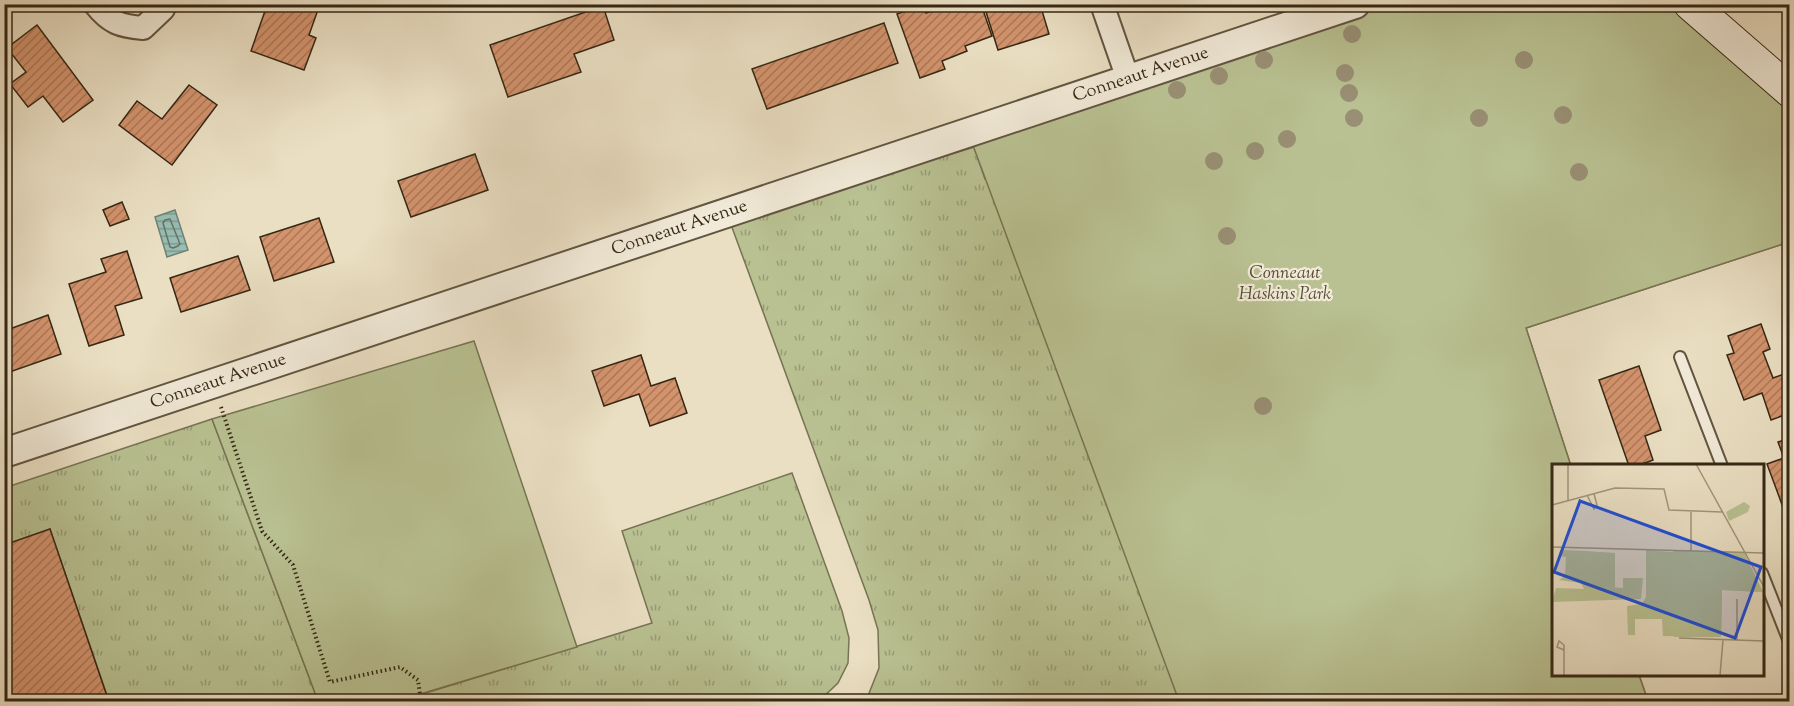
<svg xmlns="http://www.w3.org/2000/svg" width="1794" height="706" font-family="'Sorts Mill Goudy',serif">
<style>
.grass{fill:url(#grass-tufts);stroke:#777453;stroke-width:1.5}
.green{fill:#b9c192;stroke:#777453;stroke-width:1.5}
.water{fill:url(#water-rules);stroke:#708173;stroke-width:1.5}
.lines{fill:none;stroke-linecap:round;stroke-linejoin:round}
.shore{stroke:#667264;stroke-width:1.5}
.building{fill:url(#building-hatch);stroke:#352714;stroke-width:1.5}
.service-casing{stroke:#625540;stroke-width:14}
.minor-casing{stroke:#625540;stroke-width:26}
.tertiary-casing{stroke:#625540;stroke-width:32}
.secondary-casing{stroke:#352714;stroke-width:34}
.path{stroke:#352714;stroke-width:4;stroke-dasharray:1.5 3;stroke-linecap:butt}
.service{stroke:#f1ead8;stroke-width:10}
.minor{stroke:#f1ead8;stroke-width:22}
.tertiary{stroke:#f1ead8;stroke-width:28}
.secondary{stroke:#f1ead8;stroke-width:32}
.tree{fill:#998f74}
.labels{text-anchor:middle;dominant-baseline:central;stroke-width:4.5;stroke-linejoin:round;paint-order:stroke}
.street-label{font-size:18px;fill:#352714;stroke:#f1ead8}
.park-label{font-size:18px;font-style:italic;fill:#564e34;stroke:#f1ead8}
.inset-road{fill:none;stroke:#a2957d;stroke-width:1.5}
.view{fill:#1d4ed8;fill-opacity:0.15;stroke:#1d4ed8;stroke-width:3}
.inset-edge{fill:none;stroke:#352714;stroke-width:3}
</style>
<defs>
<pattern id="grass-tufts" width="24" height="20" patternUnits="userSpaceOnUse" patternTransform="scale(1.5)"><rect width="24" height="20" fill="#b9c192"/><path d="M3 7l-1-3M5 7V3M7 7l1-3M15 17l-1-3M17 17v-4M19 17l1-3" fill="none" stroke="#979d76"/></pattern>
<pattern id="water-rules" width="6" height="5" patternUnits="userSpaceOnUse" patternTransform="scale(1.5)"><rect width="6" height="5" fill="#98bdb3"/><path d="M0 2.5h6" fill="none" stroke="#7d9a90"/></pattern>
<pattern id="building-hatch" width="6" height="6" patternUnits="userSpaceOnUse" patternTransform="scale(1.5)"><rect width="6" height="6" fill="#d3936d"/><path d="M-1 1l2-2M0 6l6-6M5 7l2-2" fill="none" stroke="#ac7858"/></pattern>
</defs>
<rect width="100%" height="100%" fill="#eadfc3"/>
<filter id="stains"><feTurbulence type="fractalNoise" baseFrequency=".00333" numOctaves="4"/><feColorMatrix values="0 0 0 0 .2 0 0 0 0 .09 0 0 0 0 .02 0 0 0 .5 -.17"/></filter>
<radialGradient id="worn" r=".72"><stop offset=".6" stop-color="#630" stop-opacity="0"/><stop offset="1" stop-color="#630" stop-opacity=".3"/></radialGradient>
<!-- grass -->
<g class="grass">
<path d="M974,147l11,32 804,63 -263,86 45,138h-17v208l85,1 9,26h-782l13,-33 -1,-38 -9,-30 -139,-378z"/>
<path d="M212,419l106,282h-209l-59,-172 -45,16 -1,-57z"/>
<path d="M792,473l50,138 7,27 -1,25 -10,20 -19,18 -422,1 255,-79 -30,-92z"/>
</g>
<!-- green -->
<g class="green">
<path d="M1355,5h335l99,86v151l-263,86 45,138h-17v208l85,1 9,26h-469l-211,-569z"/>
<path d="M474,341l103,306 -180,54h-79l-106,-282z"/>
</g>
<!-- water -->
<path class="water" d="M175,210l13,40 -21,7 -12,-40z"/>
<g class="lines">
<!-- shore -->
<path class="shore" d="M170,219l10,25 -2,2 -5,2 -3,-1 -7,-24 2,-3z"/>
</g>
<!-- building -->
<g class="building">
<path d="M272,4h48l-11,31 7,3 -12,32 -53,-19 15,-43 4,2z"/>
<path d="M944,4h26l1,2 10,-2 11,32 -27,10 2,5 -25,10 3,8 -25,9 -23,-64 26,-9 3,8 18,-6z"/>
<path d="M1008,4h32l9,30 -51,16 -12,-38z"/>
<path d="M603,6l11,34 -40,14 7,18 -73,25 -18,-52z"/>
<path d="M884,23l14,40 -131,46 -15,-40z"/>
<path d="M37,25l56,75 -30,22 -20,-26 -15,11 -18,-23 16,-12 -19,-24z"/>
<path d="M189,85l28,20 -45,60 -53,-40 18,-24 25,18z"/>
<path d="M475,154l13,36 -77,27 -13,-36z"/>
<path d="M122,202l7,17 -19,7 -7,-16z"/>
<path d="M319,218l15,44 -60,19 -14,-44z"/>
<path d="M127,251l15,47 -27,8 9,29 -35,11 -20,-62 37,-12 -5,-13z"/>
<path d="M238,256l12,34 -69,22 -11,-34z"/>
<path d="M48,315l13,39 -57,20v-43z"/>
<path d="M1761,324l9,25 -7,3 10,26 11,-4 6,14v25l-19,7 -9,-27 -18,7 -17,-45 7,-2 -6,-17z"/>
<path d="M641,355l10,31 24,-8 12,35 -37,13 -11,-32 -35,12 -12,-35z"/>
<path d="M1639,366l22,64 -16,6 8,24 -16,6h-8l-30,-86z"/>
<path d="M1790,438v70l-6,2 -17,-46 17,-6 -6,-16z"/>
<path d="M50,529l59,173h-97l-8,-21v-93l2,-1 -2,-5v-37z"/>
</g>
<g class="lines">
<!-- service casing -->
<g class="service-casing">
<g id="service">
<path d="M1680,357l42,109"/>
<path d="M1762,573l28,71"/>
</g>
</g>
<!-- minor casing -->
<g class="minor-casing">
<g id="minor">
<path d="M95,4c15,19 25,22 48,24l20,-19 -1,-5"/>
<path d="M1102,4l26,75"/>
</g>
</g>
<!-- tertiary casing -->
<g class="tertiary-casing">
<g id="tertiary">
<path id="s1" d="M4,453l1351,-449"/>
</g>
</g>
<!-- secondary casing -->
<g class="secondary-casing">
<path id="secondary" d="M1690,4l100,87"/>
</g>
<!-- path -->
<path class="path" d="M221,407l41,124 31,34 37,117 70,-15 18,13 3,22"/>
<!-- service -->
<use href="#service" class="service"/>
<!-- minor -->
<use href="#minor" class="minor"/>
<!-- tertiary -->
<use href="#tertiary" class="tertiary"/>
<!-- secondary -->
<use href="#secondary" class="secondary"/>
</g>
<!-- trees -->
<g class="tree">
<circle cx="1352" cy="34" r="9"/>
<circle cx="1264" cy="60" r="9"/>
<circle cx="1524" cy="60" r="9"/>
<circle cx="1345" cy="73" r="9"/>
<circle cx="1219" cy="76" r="9"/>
<circle cx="1177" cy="90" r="9"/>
<circle cx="1349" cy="93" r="9"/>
<circle cx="1563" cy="115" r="9"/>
<circle cx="1354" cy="118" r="9"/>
<circle cx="1479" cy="118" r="9"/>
<circle cx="1287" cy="139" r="9"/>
<circle cx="1255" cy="151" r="9"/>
<circle cx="1214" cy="161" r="9"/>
<circle cx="1579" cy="172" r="9"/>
<circle cx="1227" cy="236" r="9"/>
<circle cx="1263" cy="406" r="9"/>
</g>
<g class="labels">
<!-- street labels -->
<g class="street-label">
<text stroke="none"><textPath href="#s1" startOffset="1198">Conneaut Avenue</textPath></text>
<text stroke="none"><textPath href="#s1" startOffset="712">Conneaut Avenue</textPath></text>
<text stroke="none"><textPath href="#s1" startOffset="226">Conneaut Avenue</textPath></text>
</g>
<!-- park labels -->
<g class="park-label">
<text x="1285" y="274">Conneaut<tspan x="1285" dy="21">Haskins Park</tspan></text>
</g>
</g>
<!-- overview -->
<g transform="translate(1552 464)">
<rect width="212" height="212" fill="#eadfc3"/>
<path d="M192,38l6,4 -2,6 -19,9 -3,-9zM8,86l26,1 1,35 36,2v-10h20l-2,21 -89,3 4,-14 28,1 -3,-6 -22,-3 6,-4 1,-19 -7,-1zM94,86l27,2 87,40 -38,-2 -1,47 -58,-1 -1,-17h-27v16h-7l-1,-29 15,-2 4,-7z" fill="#b9c192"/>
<path d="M121,86l71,2 19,40 -41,-2 -1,47h-47zM34,87l29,2v35l-29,-2z" fill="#b9c192"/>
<path class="inset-road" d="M16,0v37M144,0l68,123M35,31l7,14 3,-4 -3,-11M0,41l63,-17 49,1 5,21 53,2M0,83l212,6M139,87v-39M185,135v41M127,174l85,3M12,211v-30l-5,-4 -2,6 7,3M168,211l3,-35"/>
<path class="view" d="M28,37l181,66 -26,71 -181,-66z"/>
<rect width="212" height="212" class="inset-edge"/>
</g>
<!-- margin -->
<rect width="1794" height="706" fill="none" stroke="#eadfc3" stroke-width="24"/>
<rect x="6" y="6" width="1782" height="694" fill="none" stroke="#352714" stroke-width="3"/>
<rect x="12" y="12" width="1770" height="682" fill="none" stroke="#352714" stroke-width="1.5"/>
<rect width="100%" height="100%" filter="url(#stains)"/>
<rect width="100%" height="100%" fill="url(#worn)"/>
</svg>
